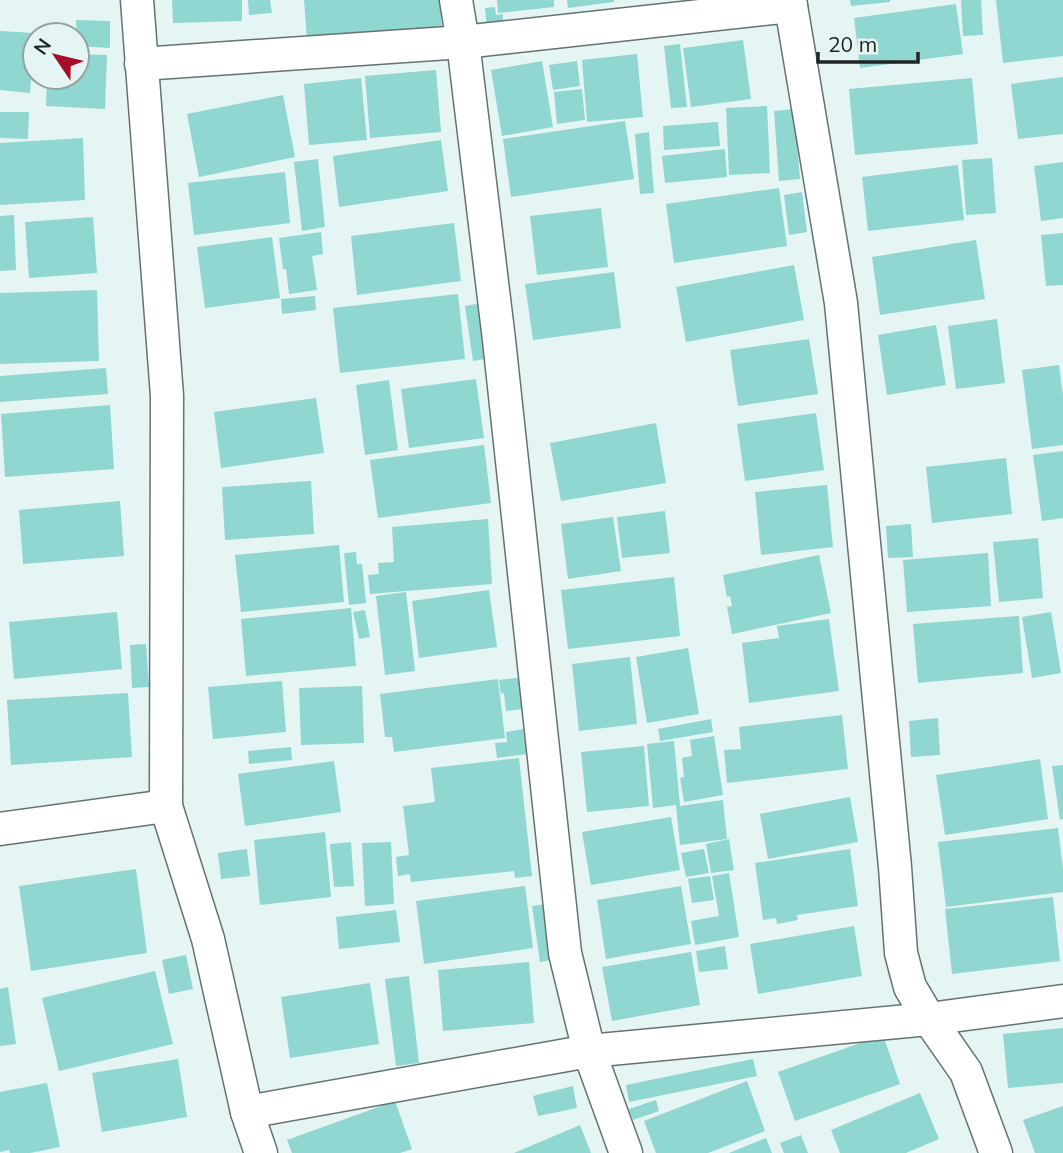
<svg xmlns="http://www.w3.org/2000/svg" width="1063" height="1153" font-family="Mulish,sans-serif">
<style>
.building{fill:#90d6d1}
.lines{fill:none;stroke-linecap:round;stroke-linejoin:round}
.street-casing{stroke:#647371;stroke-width:35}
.street{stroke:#fff;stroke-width:32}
</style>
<rect width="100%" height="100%" fill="#e5f5f4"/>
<!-- building -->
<g class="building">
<path d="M172,0h70v21l-69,2z"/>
<path d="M248,0h22l2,13 -23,2z"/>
<path d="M304,0h136l2,30 -135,9z"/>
<path d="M497,0h57v7l-56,6z"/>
<path d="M567,0h47v2l-46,6z"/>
<path d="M850,0h40v2l-39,4z"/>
<path d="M961,0h20l2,35 -20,1z"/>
<path d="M996,0h67v56l-60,7z"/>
<path d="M956,4l7,50 -103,14 -6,-50z"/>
<path d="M495,7l1,8 7,-1v13l-16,2 -2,-21z"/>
<path d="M76,20l34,1v27l-33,-2z"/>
<path d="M0,31l35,2 -5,60 -30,-3z"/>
<path d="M743,40l8,59 -60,8 -8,-59z"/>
<path d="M680,44l7,63 -16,1 -7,-62z"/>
<path d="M77,54l30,1 -2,54 -59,-3 1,-29h30z"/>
<path d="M637,54l6,63 -56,5 -5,-62z"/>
<path d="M542,61l11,66 -51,9 -11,-66z"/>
<path d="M577,61l3,25 -27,4 -4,-25z"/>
<path d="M436,70l5,62 -71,6 -5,-62z"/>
<path d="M1063,77v57l-45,5 -7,-55z"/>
<path d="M361,78l6,62 -58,5 -5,-61z"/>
<path d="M972,78l6,66 -123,11 -6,-66z"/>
<path d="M582,89l3,31 -28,4 -3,-32z"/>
<path d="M283,95l12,62 -96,20 -12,-63z"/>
<path d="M767,106l3,67 -41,2 -3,-67z"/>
<path d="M794,109l6,70 -21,2 -5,-70z"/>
<path d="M0,112h29l-1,27 -28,-1z"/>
<path d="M625,121l9,58 -123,18 -8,-58z"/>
<path d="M718,122l2,24 -56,4 -1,-24z"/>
<path d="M649,132l5,61 -14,1 -5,-60z"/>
<path d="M83,138l2,62 -85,5v-62z"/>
<path d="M441,140l7,51 -109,16 -6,-51z"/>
<path d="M725,149l2,28 -62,6 -3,-27z"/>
<path d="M992,158l4,55 -30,2 -4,-55z"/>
<path d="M318,159l7,68 -23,4 -8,-69z"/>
<path d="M1063,162v56l-22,3 -7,-55z"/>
<path d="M958,165l6,55 -96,11 -6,-54z"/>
<path d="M285,172l5,51 -96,12 -6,-52z"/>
<path d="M779,188l8,58 -113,17 -8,-59z"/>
<path d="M802,192l5,40 -18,3 -5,-40z"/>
<path d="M601,208l7,59 -71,8 -7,-59z"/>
<path d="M14,215l2,55 -16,1v-55z"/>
<path d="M93,217l4,56 -68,5 -4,-56z"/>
<path d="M454,223l7,58 -104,14 -6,-59z"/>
<path d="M321,232l2,22 -11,2 5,34 -28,4 -3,-25h-3l-4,-31z"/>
<path d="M1063,233v52l-17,1 -5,-51z"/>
<path d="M272,237l8,61 -75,10 -8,-61z"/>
<path d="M976,240l9,59 -105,16 -8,-58z"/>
<path d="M794,265l10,55 -118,22 -10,-55z"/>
<path d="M614,272l7,56 -88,12 -8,-56z"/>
<path d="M97,290l2,71 -99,3v-71z"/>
<path d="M458,294l7,65 -125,14 -7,-65z"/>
<path d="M315,296l1,14 -34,4 -1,-15z"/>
<path d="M488,302l9,55 -24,4 -8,-55z"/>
<path d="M997,319l8,64 -49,6 -8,-63z"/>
<path d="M936,325l10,60 -59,10 -9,-60z"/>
<path d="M809,339l9,55 -80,12 -8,-56z"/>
<path d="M1059,365l4,31v49l-31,4 -10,-79z"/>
<path d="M106,368l2,26 -108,8v-26z"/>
<path d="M476,379l8,59 -75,10 -8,-59z"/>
<path d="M389,380l9,70 -33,5 -9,-70z"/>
<path d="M316,398l8,55 -103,15 -7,-56z"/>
<path d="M110,405l4,64 -109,8 -4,-63z"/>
<path d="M816,413l8,57 -79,11 -8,-57z"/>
<path d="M656,423l10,60 -105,18 -11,-58z"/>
<path d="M484,445l7,58 -113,15 -8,-58z"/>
<path d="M1063,451v67l-21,3 -9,-66z"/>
<path d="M1006,458l6,56 -80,9 -6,-56z"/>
<path d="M311,481l3,53 -89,6 -3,-53z"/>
<path d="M827,485l6,62 -72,8 -6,-63z"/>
<path d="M120,501l4,55 -101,8 -4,-54z"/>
<path d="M665,511l5,42 -48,5 -5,-41z"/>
<path d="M613,517l8,54 -53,8 -7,-55z"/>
<path d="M488,519l4,65 -122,10 -2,-19 11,-1 -1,-11 16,-1 -2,-35z"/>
<path d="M911,524l2,33 -25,1 -2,-32z"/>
<path d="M1038,538l5,60 -44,4 -6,-60z"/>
<path d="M339,545l5,57 -103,10 -6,-57z"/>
<path d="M356,552l1,12h5l4,39 -17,2 -5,-52z"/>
<path d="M988,553l3,53 -84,6 -4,-52z"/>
<path d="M819,555l12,58 -99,21 -5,-27 5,-1 -2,-10 -3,1 -4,-22z"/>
<path d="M674,577l6,59 -112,13 -7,-59z"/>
<path d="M489,590l8,57 -78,11 -7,-57z"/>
<path d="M406,592l9,79 -30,4 -9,-79z"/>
<path d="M351,608l5,58 -110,10 -5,-57z"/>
<path d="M365,610l5,27 -11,2 -6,-27z"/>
<path d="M117,612l5,57 -108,10 -5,-57z"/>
<path d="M1051,612l10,61 -29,5 -10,-61z"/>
<path d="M1019,616l4,57 -105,10 -5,-59z"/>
<path d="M829,619l10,72 -90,12 -7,-60 37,-5 -2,-12z"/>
<path d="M146,644l3,43 -17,1 -2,-43z"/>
<path d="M688,648l11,66 -52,9 -11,-66z"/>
<path d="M630,657l7,67 -58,7 -7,-67z"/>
<path d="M528,677l4,31 -26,3 -2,-18 -3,1 -2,-14z"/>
<path d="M498,679l7,59 -111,14 -2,-15h-7l-5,-43z"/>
<path d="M282,681l4,51 -73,7 -5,-52z"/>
<path d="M362,686l2,57 -63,2 -2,-57z"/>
<path d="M128,693l4,64 -121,8 -4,-65z"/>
<path d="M842,715l6,54 -121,14 -3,-33 17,-1 -2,-22z"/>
<path d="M938,718l2,37 -29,2 -2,-36z"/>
<path d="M711,719l2,13 -53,9 -2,-12z"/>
<path d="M523,729l4,25 -30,4 -2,-15 12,-1 -1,-10z"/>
<path d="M714,736l9,59 -39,7 -4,-24 4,-1 -2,-19 10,-2 -2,-16z"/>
<path d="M674,741l6,65 43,-6 4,39 -47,6 -4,-40 -23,3 -6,-64z"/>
<path d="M644,746l5,60 -62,6 -6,-60z"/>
<path d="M291,747l1,13 -43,4 -1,-13z"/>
<path d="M519,758l13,118 -17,2 -1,-7 -103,11 -1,-8 -12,2 -2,-19 13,-2 -6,-49 32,-4 -4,-34z"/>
<path d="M1040,759l8,60 -103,16 -9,-60z"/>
<path d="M334,761l7,51 -96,14 -7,-52z"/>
<path d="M1063,765v54l-3,1 -8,-54z"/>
<path d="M850,797l8,45 -90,17 -8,-45z"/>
<path d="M671,817l9,53 -89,15 -9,-53z"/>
<path d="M1058,828l5,41v23l-117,15 -8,-65z"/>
<path d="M325,832l6,65 -71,8 -6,-65z"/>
<path d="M729,839l5,31 -23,3 -5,-29z"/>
<path d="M351,842l3,44 -20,1 -4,-43z"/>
<path d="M391,842l3,62 -29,2 -3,-63z"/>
<path d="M247,849l3,27 -29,3 -3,-26z"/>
<path d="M704,849l5,24 -23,4 -5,-24z"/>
<path d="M850,849l8,57 -61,9 1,5 -21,4 -1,-6 -13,2 -8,-57z"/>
<path d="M136,869l11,84 -116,18 -12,-85z"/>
<path d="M729,873l10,64 -44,8 -4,-24 28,-5 -7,-40z"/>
<path d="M710,876l4,24 -22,3 -4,-24z"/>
<path d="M525,886l8,62 -109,16 -8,-63z"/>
<path d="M681,886l10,58 -85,15 -9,-59z"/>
<path d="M1053,897l7,64 -108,13 -7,-65z"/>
<path d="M552,903l7,55 -19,4 -8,-56z"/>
<path d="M396,910l4,32 -61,7 -3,-32z"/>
<path d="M854,926l8,50 -104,18 -8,-50z"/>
<path d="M725,946l3,23 -29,3 -3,-21z"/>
<path d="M691,952l9,53 -88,16 -10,-54z"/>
<path d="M186,955l7,34 -24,5 -7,-34z"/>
<path d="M529,962l5,61 -91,8 -5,-61z"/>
<path d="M155,971l18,73 -114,27 -17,-73z"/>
<path d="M409,976l10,87 -23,3 -11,-87z"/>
<path d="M370,983l9,61 -89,14 -9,-61z"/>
<path d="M8,987l8,57 -16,2v-57z"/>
<path d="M1063,1028v55l-55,5 -5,-54z"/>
<path d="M883,1035l17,49 -105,37 -17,-49z"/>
<path d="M178,1059l9,58 -85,15 -10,-59z"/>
<path d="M753,1059l4,17 -128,26 -3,-17z"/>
<path d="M747,1081l18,50 -57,22h-52l-12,-32z"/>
<path d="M47,1083l13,64 -30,6h-20l-1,-3 -9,2v-60z"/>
<path d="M573,1086l4,22 -39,8 -5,-20z"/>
<path d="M920,1093l19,46 -33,14h-66l-9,-23z"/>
<path d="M656,1100l3,11 -26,9 -4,-11z"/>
<path d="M395,1101l17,48 -12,4h-108l-5,-13z"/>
<path d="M1063,1106v47h-28l-12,-33z"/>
<path d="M580,1125l11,28h-77z"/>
<path d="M801,1135l7,18h-24l-4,-10z"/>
<path d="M766,1138l6,15h-43z"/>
</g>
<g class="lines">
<!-- street casing -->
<g class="street-casing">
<g id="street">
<path d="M137,0l30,396 -1,410 42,133 39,173 14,41"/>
<path d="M456,0l7,42 36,298 66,613 24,98 37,102"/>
<path d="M790,0l51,303 54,564 6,86 9,34 19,32 37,53 30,81"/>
<path d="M141,64l322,-22 328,-36"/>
<path d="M0,829l166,-23"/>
<path d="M247,1112l342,-61 340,-32 134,-18"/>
</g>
</g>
<!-- street -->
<use href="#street" class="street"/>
</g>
<!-- north arrow -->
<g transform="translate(56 56) rotate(305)"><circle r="33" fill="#e5f5f4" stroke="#96a2a1" stroke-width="2"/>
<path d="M0-5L12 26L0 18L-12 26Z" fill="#a60d29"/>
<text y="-10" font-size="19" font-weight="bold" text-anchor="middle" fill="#202625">N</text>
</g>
<!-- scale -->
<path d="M818 52v10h100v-10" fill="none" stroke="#202625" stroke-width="3.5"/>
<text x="828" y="52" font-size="21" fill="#202625" stroke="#e5f5f4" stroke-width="5" paint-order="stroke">20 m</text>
</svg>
